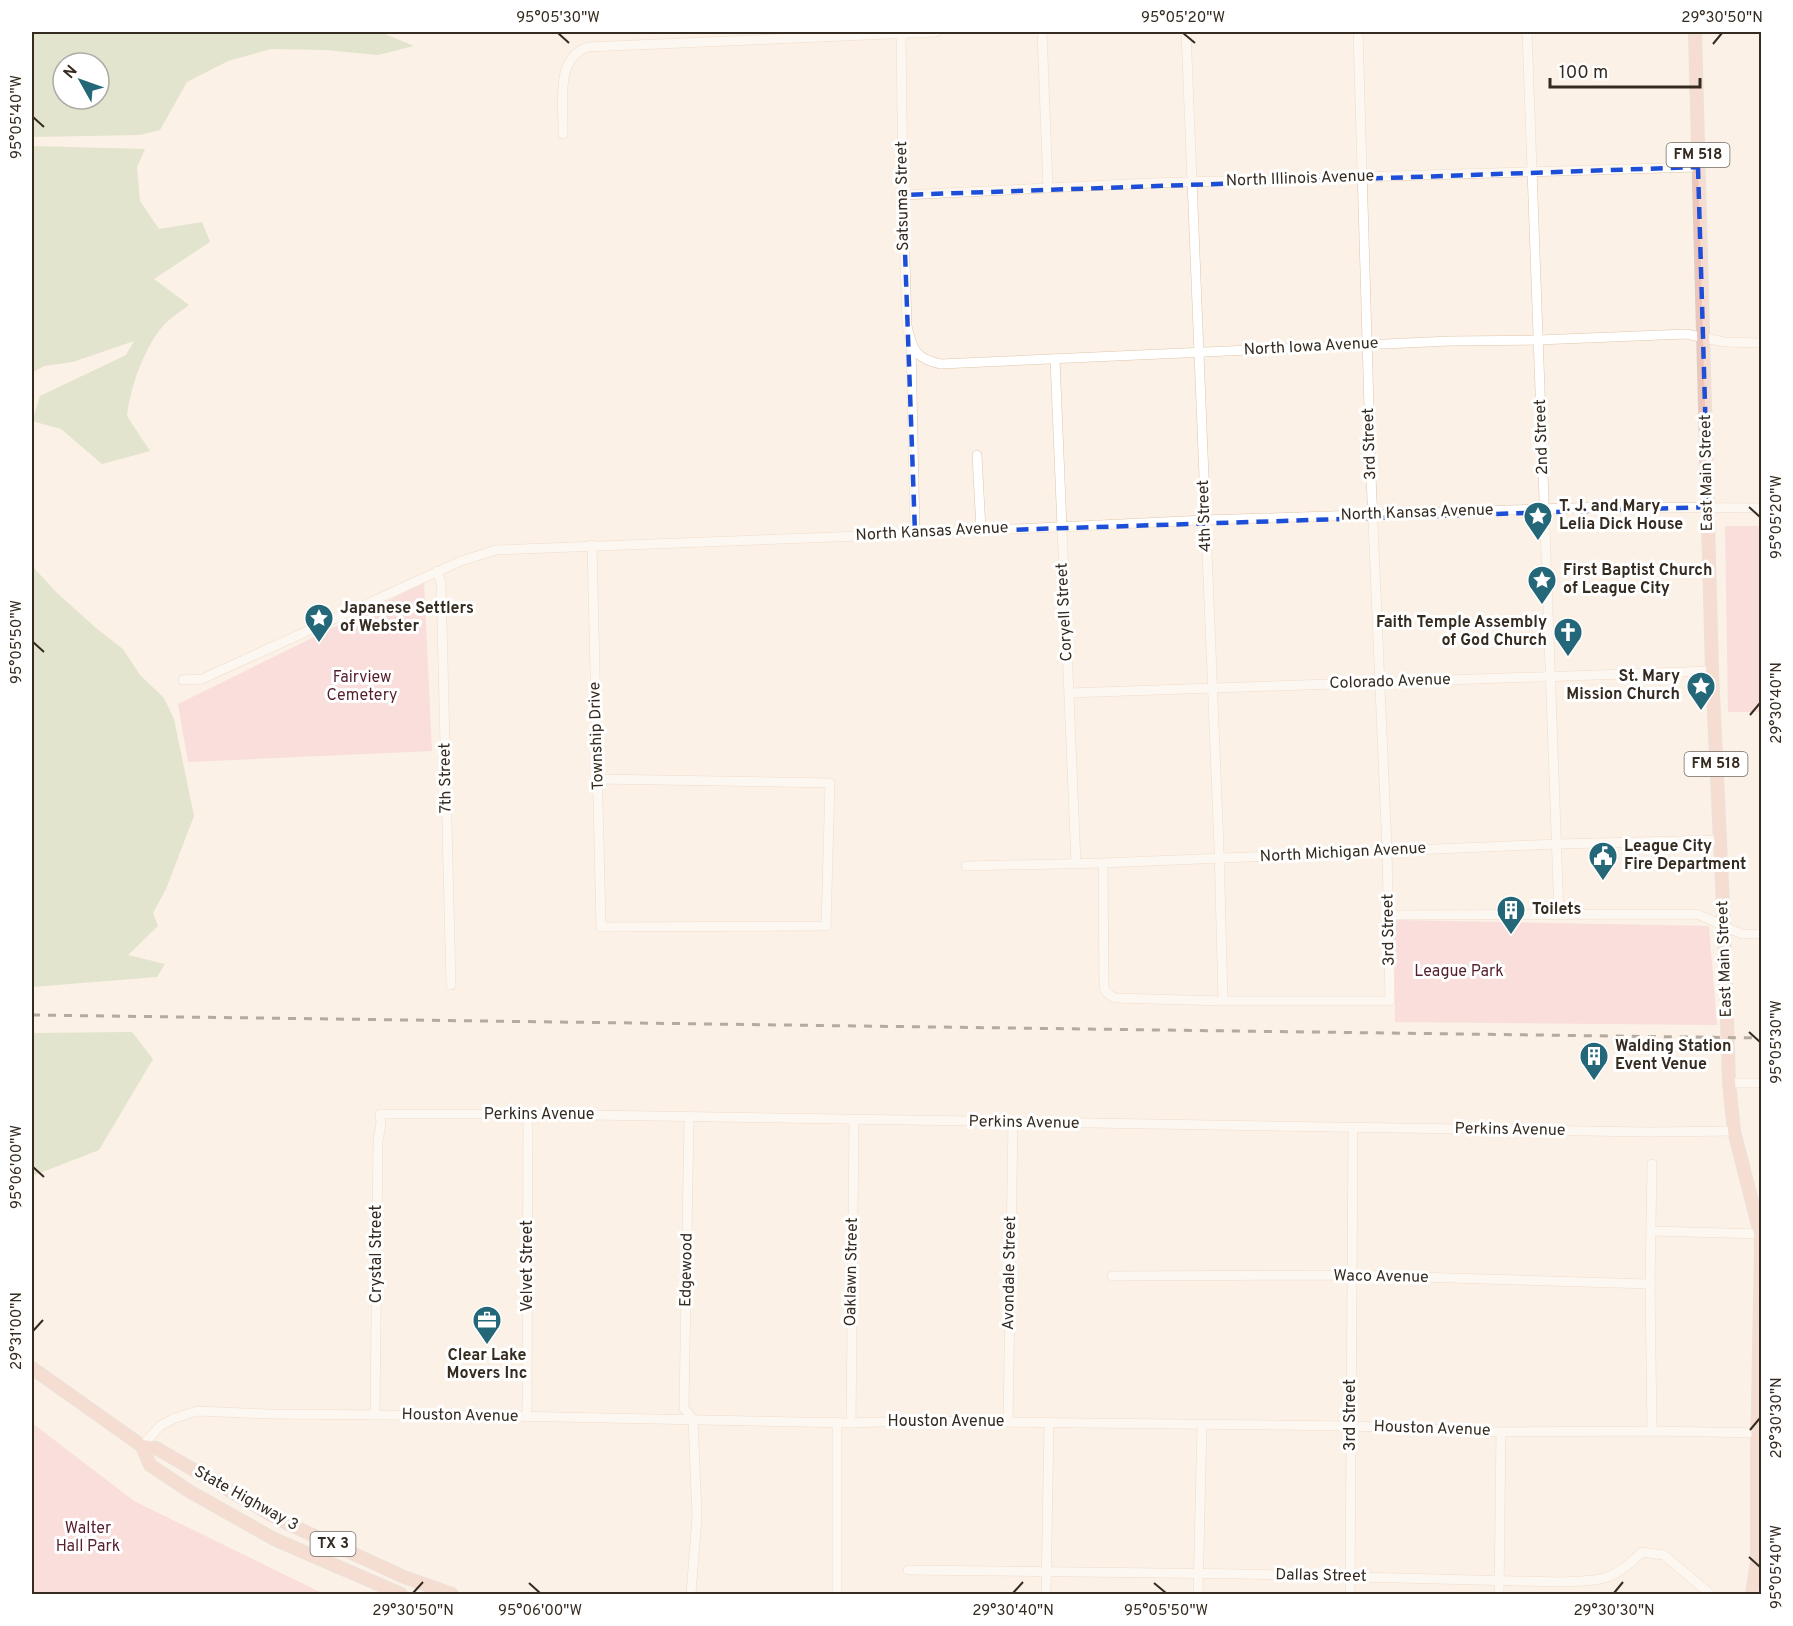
<svg xmlns="http://www.w3.org/2000/svg" width="1793" height="1626" font-family="Overpass,sans-serif">
<style>
.green{fill:#f5c8cf}
.water{fill:#c4d4af;fill-rule:evenodd}
.lines{fill:none;stroke-linecap:round;stroke-linejoin:round}
.minor-casing{stroke:#e1c6aa;stroke-width:10}
.major-casing{stroke:#d3d0ce;stroke-width:14}
.minor{stroke:#fff;stroke-width:9}
.major{stroke:#efc5b9;stroke-width:12}
.rail{stroke:#5f554a;stroke-width:3;stroke-dasharray:8 8;stroke-linecap:butt}
.marked{fill:none;stroke:#1d4ed8;stroke-width:4.5;stroke-dasharray:12 8;stroke-linejoin:round}
.ticks{fill:none;stroke:#352b20;stroke-width:2}
.labels{text-anchor:middle;dominant-baseline:central;stroke-width:6;stroke-linejoin:round;paint-order:stroke}
.shield{fill:#fff;stroke:#726b63;stroke-width:1.5}
.shield-label{font-size:15px;font-weight:bold;fill:#352b20}
.street-label{font-size:16px;fill:#352b20;stroke:#fff}
.poi-label{font-size:16px;font-weight:bold;fill:#352b20;stroke:#fff;text-anchor:start}
.park-label{font-size:16px;fill:#561f2d;stroke:#fff}
.neatline{fill:none;stroke:#352b20;stroke-width:2}
.ticks-label{font-size:15px;text-anchor:middle;fill:#352b20}
</style>
<rect width="100%" height="100%" fill="#fcf1e6"/>
<!-- green -->
<g class="green">
<path d="M1725,526h36v186h-33z"/>
<path d="M424,583l8,168 -244,11 -10,-58z"/>
<path d="M1394,920l315,6 8,99 -322,-3z"/>
<path d="M32,1423l102,78 190,93h-292z"/>
</g>
<!-- water -->
<g class="water">
<path d="M32,32h348l34,14 -36,9 -54,-5 -53,-1 -43,12 -41,21 -27,48 -20,5 -108,2zM63,63h36v36h-36z"/>
<path d="M32,146l113,3 -8,18 3,34 19,28 43,-7 8,20 -56,37 35,26c-9,7 -19,13 -26,21 -19,22 -33,62 -36,90l23,35 -48,13 -41,-35 -29,-8 8,-25 86,-41 8,-14 -61,21 -29,4 -12,7z"/>
<path d="M32,566l25,27 39,35 27,21 17,26 24,23 10,21 20,97 -28,73 -13,24 5,13 -30,29 37,9 -8,13 -125,10z"/>
<path d="M132,1032l21,27 -54,91 -67,26v-143z"/>
</g>
<g class="lines">
<!-- minor casing -->
<g class="minor-casing">
<g id="minor">
<path d="M1042,32l6,156"/>
<path d="M1186,32l33,816 4,153"/>
<path d="M1527,32l32,882"/>
<path d="M901,33l2,162 4,131c5,24 9,33 34,38l509,-23 88,-1 148,-6 38,8 38,1"/>
<path d="M563,134c1,-29 -9,-76 25,-87l348,-15"/>
<path d="M903,195l248,-12 547,-16"/>
<path d="M911,345l4,188"/>
<path d="M1055,359l21,505"/>
<path d="M977,455l4,75"/>
<path d="M592,545l9,382 225,-1 4,-143 -232,-4"/>
<path d="M437,571l4,12 10,402"/>
<path d="M183,680l19,-1 259,-118 35,-11 392,-15 317,-15 399,-13 158,1"/>
<path d="M1069,693l643,-22"/>
<path d="M1103,863l1,124c2,6 5,8 11,11l108,3h167l-3,-151 -16,-374 -13,-444"/>
<path d="M966,866l137,-3 454,-19 162,-4"/>
<path d="M1389,915l308,-1 45,20h20"/>
<path d="M1729,1083h33"/>
<path d="M689,1118l-5,290 9,11 4,98 -6,77"/>
<path d="M1652,1164l-2,120 2,147"/>
<path d="M1651,1231l111,3"/>
<path d="M1112,1276l240,-1 298,9"/>
<path d="M375,1415l3,-274 3,-18 -1,-9h148l1121,18 85,-1"/>
<path d="M527,1417l1,-303"/>
<path d="M837,1422v172"/>
<path d="M1008,1422l5,-299"/>
<path d="M851,1423l3,-302"/>
<path d="M142,1446l18,-20 15,-8 22,-7 71,3 239,2 344,7 61,-2 439,5 150,6 151,-1 110,2"/>
<path d="M908,1570l334,4 318,8c43,-2 50,1 82,-30l22,3 46,39"/>
<path d="M1046,1594l3,-171"/>
<path d="M1198,1594l4,-169"/>
<path d="M1350,1594l3,-467"/>
<path d="M1499,1594l2,-162"/>
<path d="M1760,1594l2,-2"/>
</g>
</g>
<!-- major casing -->
<g class="major-casing">
<g id="major">
<path d="M1695,32l17,639 12,255 5,157 5,48 26,102 1,15 -4,205v109l-5,32"/>
<path d="M32,1368l110,78 14,2 126,73 122,56 48,17"/>
<path d="M142,1446l8,19 39,26 85,48 127,55"/>
</g>
</g>
<!-- minor -->
<use href="#minor" class="minor"/>
<!-- major -->
<use href="#major" class="major"/>
<!-- rail -->
<path class="rail" d="M32,1015l1730,23"/>
</g>
<!-- marked area -->
<path d="M0 0H1793V1626H0ZM1698,167l10,340 -793,26 -12,-338z" fill="#fcf1e6" fill-opacity=".55" fill-rule="evenodd"/>
<path class="marked" d="M1698,167l10,340 -793,26 -12,-338z"/>
<!-- ticks -->
<path class="ticks" d="M558,33l11,10M1183,33l12,10M1713,44l9,-11M33,117l11,10M1749,507l11,10M33,642l11,10M1750,715l10,-12M1749,1032l11,10M33,1167l11,10M33,1331l10,-11M1750,1430l10,-12M1749,1557l11,10M529,1583l11,10M1154,1583l12,10M413,1593l10,-11M1013,1593l10,-11M1614,1593l9,-11"/>
<!-- icons -->
<defs>
<g id="sight-pin" transform="scale(1.5)"><path d="M0 17L-7.5 6A9.5 9.5 0 1 1 7.5 6Z" fill="#236778" stroke="#fff"/><path d="M0-6L1.8-2.2L6-1.7L2.9 1.2L3.7 5.4L0 3.3L-3.7 5.4L-2.9 1.2L-6-1.7L-1.8-2.2Z" fill="#fff"/></g>
<g id="church-pin" transform="scale(1.5)"><path d="M0 17L-7.5 6A9.5 9.5 0 1 1 7.5 6Z" fill="#236778" stroke="#fff"/><path d="M-1.2-6h2.4v3.5h3.3v2.4h-3.3V6h-2.4V-.1h-3.3v-2.4h3.3Z" fill="#fff"/></g>
<g id="civic-pin" transform="scale(1.5)"><path d="M0 17L-7.5 6A9.5 9.5 0 1 1 7.5 6Z" fill="#236778" stroke="#fff"/><path d="M-.6-6.5H3V-4.5H.6V-3L4-1V1h2V6H-6V1h2V-1L-.6-3ZM-1.2 2.5V6h2.4V2.5Z" fill="#fff"/></g>
<g id="building-pin" transform="scale(1.5)"><path d="M0 17L-7.5 6A9.5 9.5 0 1 1 7.5 6Z" fill="#236778" stroke="#fff"/><path d="M-4-6H4V6H1V3H-1V6H-4ZM-2.5-4.3h1.7v1.8h-1.7ZM.8-4.3h1.7v1.8H.8ZM-2.5-1h1.7V.8h-1.7ZM.8-1h1.7V.8H.8Z" fill="#fff"/></g>
<g id="office-pin" transform="scale(1.5)"><path d="M0 17L-7.5 6A9.5 9.5 0 1 1 7.5 6Z" fill="#236778" stroke="#fff"/><path d="M-6-3h4V-5.5h4V-3h4V5H-6ZM-1-4.5V-3h2v-1.5ZM-6 0V1H6V0Z" fill="#fff"/></g>
</defs>
<g fill-rule="evenodd">
<use href="#sight-pin" x="1538" y="516"/>
<use href="#sight-pin" x="1542" y="580"/>
<use href="#sight-pin" x="319" y="618"/>
<use href="#church-pin" x="1568" y="632"/>
<use href="#sight-pin" x="1701" y="686"/>
<use href="#civic-pin" x="1603" y="856"/>
<use href="#building-pin" x="1511" y="910"/>
<use href="#building-pin" x="1594" y="1056"/>
<use href="#office-pin" x="487" y="1320"/>
</g>
<g class="labels">
<!-- shield labels -->
<g class="shield">
<rect x="1666.5" y="143" width="63" height="24" rx="4.5"/>
<rect x="1684.5" y="752" width="63" height="24" rx="4.5"/>
<rect x="310.5" y="1532" width="45" height="24" rx="4.5"/>
</g>
<g class="shield-label">
<text x="1698" y="155">FM 518</text>
<text x="1716" y="764">FM 518</text>
<text x="333" y="1544">TX 3</text>
</g>
<!-- street labels -->
<g class="street-label">
<text transform="translate(1300 179) rotate(-2)">North Illinois Avenue</text>
<text transform="translate(903 196) rotate(-91)">Satsuma Street</text>
<text transform="translate(1311 347) rotate(-3)">North Iowa Avenue</text>
<text transform="translate(1542 437) rotate(-92)">2nd Street</text>
<text transform="translate(1370 444) rotate(-92)">3rd Street</text>
<text transform="translate(1707 473) rotate(-91)">East Main Street</text>
<text transform="translate(1417 513) rotate(-2)">North Kansas Avenue</text>
<text transform="translate(1205 516) rotate(-92)">4th Street</text>
<text transform="translate(932 532) rotate(-3)">North Kansas Avenue</text>
<text transform="translate(1065 612) rotate(-93)">Coryell Street</text>
<text transform="translate(1390 682) rotate(-2)">Colorado Avenue</text>
<text transform="translate(597 736) rotate(-92)">Township Drive</text>
<text transform="translate(446 778) rotate(-91)">7th Street</text>
<text transform="translate(1343 853) rotate(-3)">North Michigan Avenue</text>
<text transform="translate(1389 930) rotate(-91)">3rd Street</text>
<text transform="translate(1725 959) rotate(-92)">East Main Street</text>
<text x="539" y="1115">Perkins Avenue</text>
<text transform="translate(1024 1123) rotate(1)">Perkins Avenue</text>
<text transform="translate(1510 1130) rotate(1)">Perkins Avenue</text>
<text transform="translate(377 1254) rotate(-90)">Crystal Street</text>
<text transform="translate(528 1266) rotate(-90)">Velvet Street</text>
<text transform="translate(687 1270) rotate(-89)">Edgewood</text>
<text transform="translate(852 1272) rotate(-89)">Oaklawn Street</text>
<text transform="translate(1010 1273) rotate(-89)">Avondale Street</text>
<text transform="translate(1381 1277) rotate(1)">Waco Avenue</text>
<text transform="translate(1351 1415) rotate(-90)">3rd Street</text>
<text transform="translate(460 1416) rotate(1)">Houston Avenue</text>
<text x="946" y="1422">Houston Avenue</text>
<text transform="translate(1432 1429) rotate(2)">Houston Avenue</text>
<text transform="translate(246 1499) rotate(29)">State Highway 3</text>
<text transform="translate(1321 1576) rotate(1)">Dallas Street</text>
</g>
<!-- poi labels -->
<g class="poi-label">
<text x="1559" y="507">T. J. and Mary<tspan x="1559" dy="18">Lelia Dick House</tspan></text>
<text x="1563" y="571">First Baptist Church<tspan x="1563" dy="18">of League City</tspan></text>
<text x="340" y="609">Japanese Settlers<tspan x="340" dy="18">of Webster</tspan></text>
<text x="1547" y="623" text-anchor="end">Faith Temple Assembly<tspan x="1547" dy="18">of God Church</tspan></text>
<text x="1680" y="677" text-anchor="end">St. Mary<tspan x="1680" dy="18">Mission Church</tspan></text>
<text x="1624" y="847">League City<tspan x="1624" dy="18">Fire Department</tspan></text>
<text x="1532" y="910">Toilets</text>
<text x="1615" y="1047">Walding Station<tspan x="1615" dy="18">Event Venue</tspan></text>
<text x="487" y="1356" text-anchor="middle">Clear Lake<tspan x="487" dy="18">Movers Inc</tspan></text>
</g>
<!-- park labels -->
<g class="park-label">
<text x="362" y="678">Fairview<tspan x="362" dy="18">Cemetery</tspan></text>
<text x="1459" y="972">League Park</text>
<text x="88" y="1529">Walter<tspan x="88" dy="18">Hall Park</tspan></text>
</g>
</g>
<!-- border -->
<rect width="1793" height="1626" fill="none" stroke="#ffffff" stroke-width="66"/>
<!-- north arrow -->
<g transform="translate(81 81) rotate(310)"><circle r="28" fill="#ffffff" stroke="#aeaaa6" stroke-width="1.5"/>
<path d="M0-4.5L10 22L0 15L-10 22Z" fill="#236778"/>
<text y="-9" font-size="16" font-weight="bold" text-anchor="middle" fill="#352b20">N</text>
</g>
<!-- scale -->
<path d="M1550 78v9h150v-9" fill="none" stroke="#352b20" stroke-width="3"/>
<text x="1559" y="78" font-size="18" fill="#352b20" stroke="#ffffff" stroke-width="4.5" paint-order="stroke">100 m</text>
<rect x="33" y="33" width="1727" height="1560" class="neatline"/>
<g class="ticks-label">
<text x="558" y="22">95°05'30"W</text>
<text x="1183" y="22">95°05'20"W</text>
<text x="1722" y="22">29°30'50"N</text>
<text transform="translate(16 117) rotate(-90)" y="5">95°05'40"W</text>
<text transform="translate(1776 517) rotate(-90)" y="5">95°05'20"W</text>
<text transform="translate(16 642) rotate(-90)" y="5">95°05'50"W</text>
<text transform="translate(1776 703) rotate(-90)" y="5">29°30'40"N</text>
<text transform="translate(1776 1042) rotate(-90)" y="5">95°05'30"W</text>
<text transform="translate(16 1167) rotate(-90)" y="5">95°06'00"W</text>
<text transform="translate(16 1331) rotate(-90)" y="5">29°31'00"N</text>
<text transform="translate(1776 1418) rotate(-90)" y="5">29°30'30"N</text>
<text transform="translate(1776 1567) rotate(-90)" y="5">95°05'40"W</text>
<text x="413" y="1615">29°30'50"N</text>
<text x="540" y="1615">95°06'00"W</text>
<text x="1013" y="1615">29°30'40"N</text>
<text x="1166" y="1615">95°05'50"W</text>
<text x="1614" y="1615">29°30'30"N</text>
</g>
</svg>
